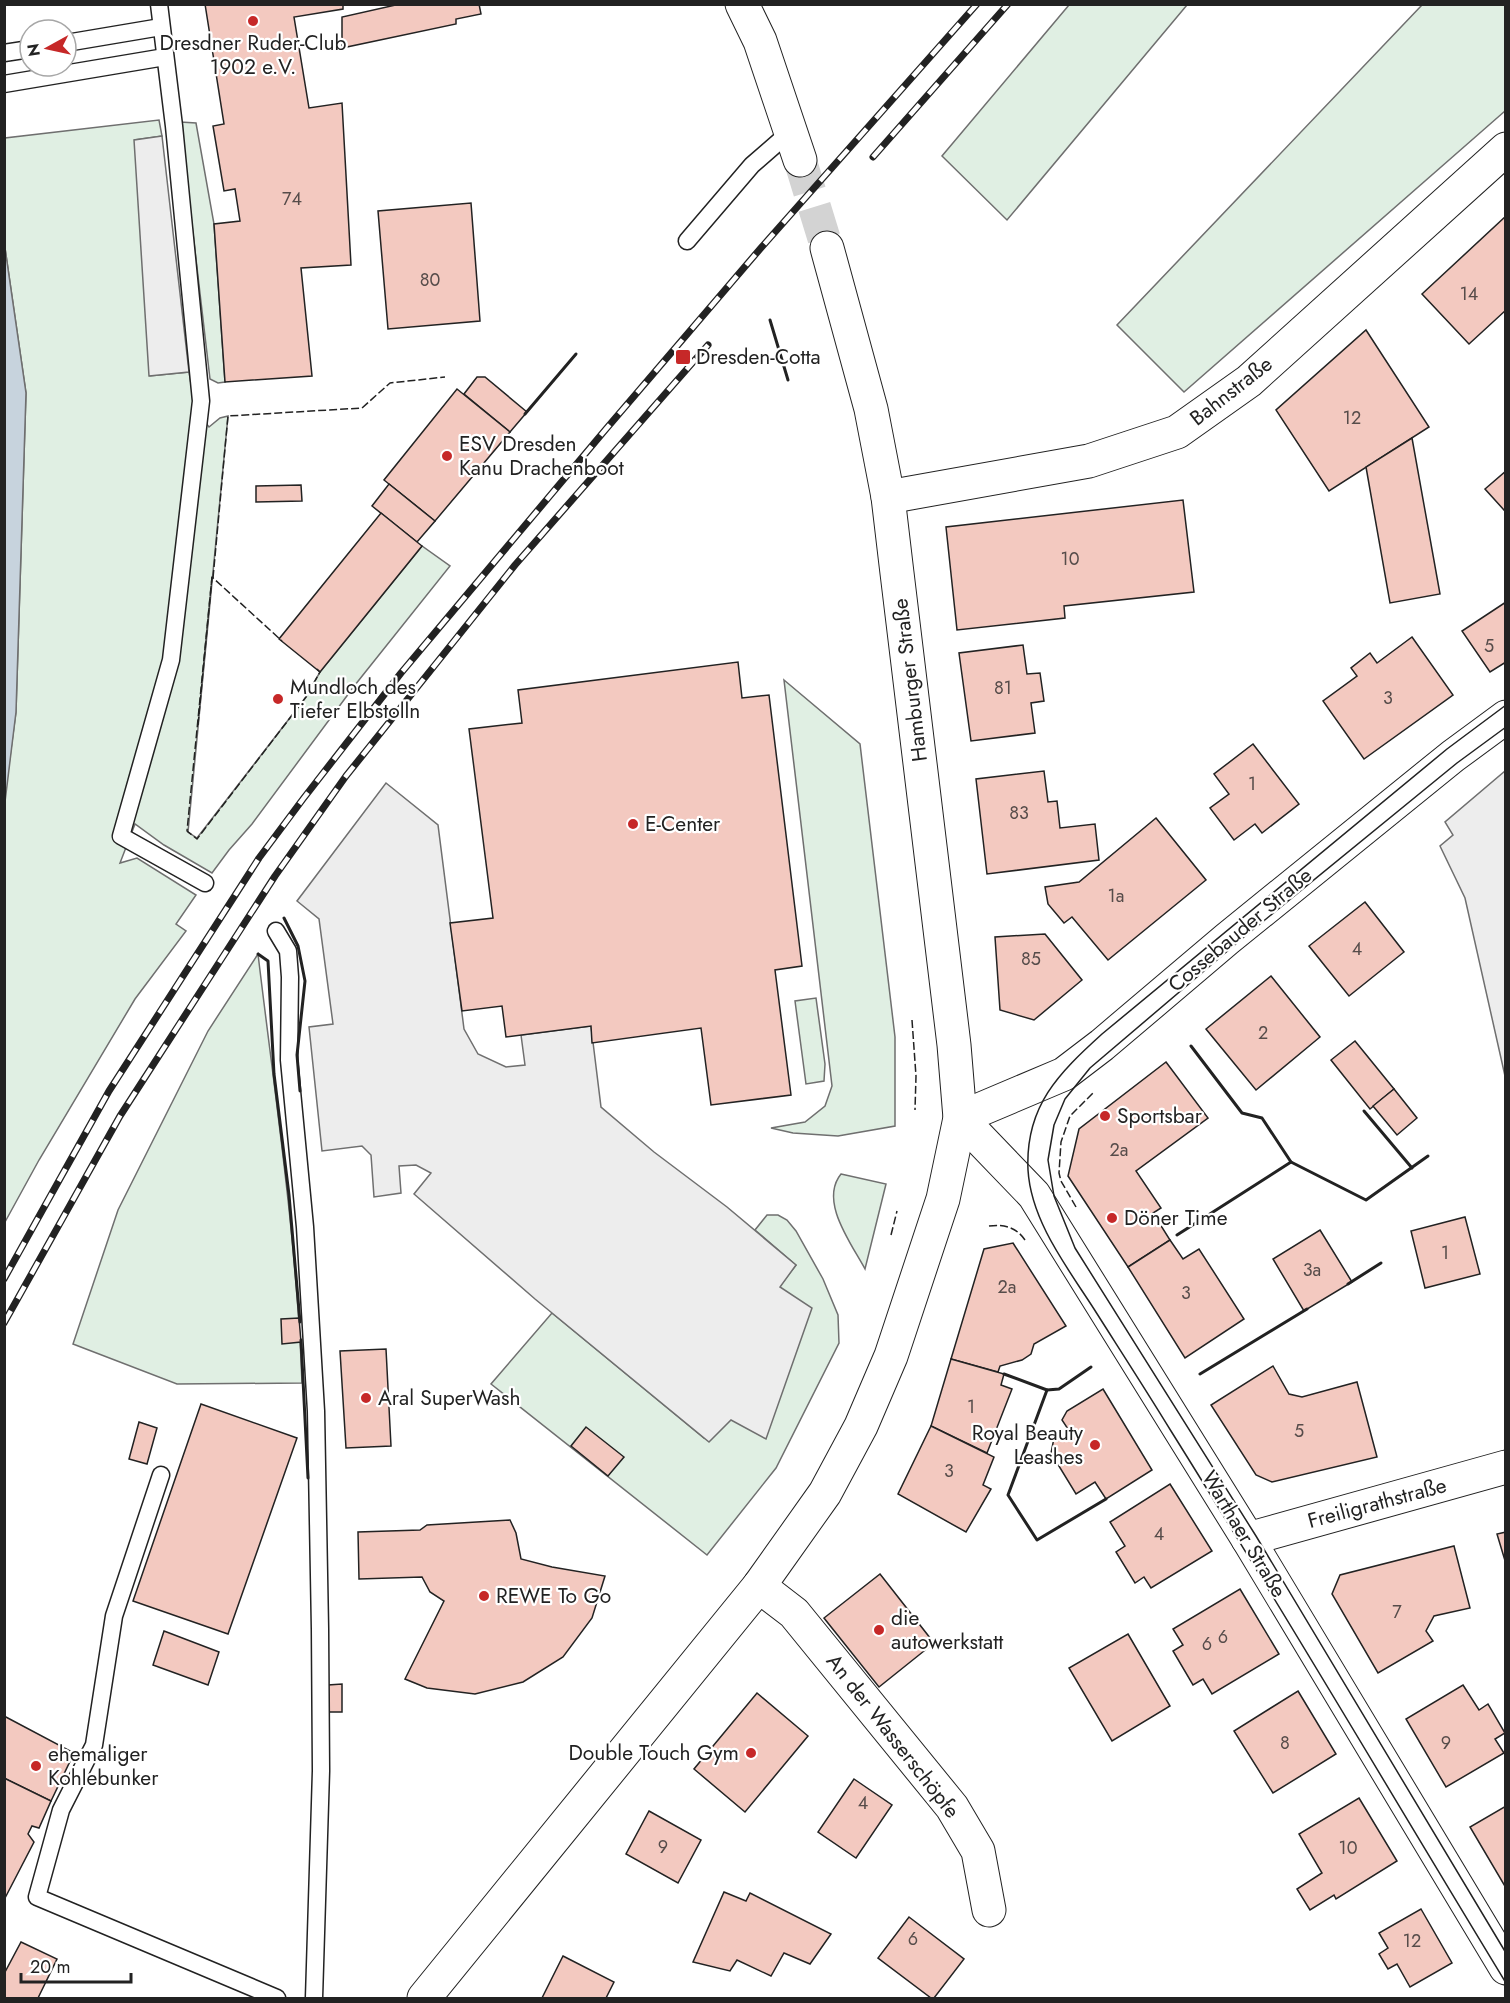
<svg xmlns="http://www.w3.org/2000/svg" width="1510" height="2003" font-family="Jost,sans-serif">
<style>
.green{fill:#e0efe3;stroke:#6f6f6f;stroke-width:1.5}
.parking{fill:#ededed;stroke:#6f6f6f;stroke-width:1.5}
.water{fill:#c7d3dd;stroke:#6f6f6f;stroke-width:1.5}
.building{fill:#f3c9c0;stroke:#222;stroke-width:1.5}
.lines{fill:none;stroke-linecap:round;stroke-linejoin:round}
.primary-tunnel{stroke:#d3d3d3;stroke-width:33;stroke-dasharray:33 16;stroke-linecap:butt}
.lane-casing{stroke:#222;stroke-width:19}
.street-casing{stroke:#222;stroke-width:35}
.secondary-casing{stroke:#222;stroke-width:35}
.primary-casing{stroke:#222;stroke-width:35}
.lane{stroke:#fff;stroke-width:16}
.street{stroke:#fff;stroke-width:33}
.secondary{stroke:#fff;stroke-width:33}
.primary{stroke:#fff;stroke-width:33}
.tram{stroke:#222;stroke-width:1.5}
.rail-casing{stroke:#222;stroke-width:7}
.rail{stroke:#fff;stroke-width:4.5;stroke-dasharray:14;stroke-linecap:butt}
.fence{stroke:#222;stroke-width:1.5;stroke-dasharray:8 3;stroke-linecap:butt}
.wall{stroke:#222;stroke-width:3}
.poi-dot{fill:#c62828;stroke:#fff;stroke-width:2}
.labels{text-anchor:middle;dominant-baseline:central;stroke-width:4.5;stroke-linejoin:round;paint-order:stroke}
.number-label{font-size:18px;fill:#564c4a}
.poi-label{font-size:21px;fill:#222;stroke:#fff;text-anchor:start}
.street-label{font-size:21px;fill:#222;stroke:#fff}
</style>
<rect width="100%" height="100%" fill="#fff"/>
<!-- green -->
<g class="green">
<path d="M1069,5h118l-180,215 -65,-64z"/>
<path d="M1422,5h83v106l-321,281 -67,-67z"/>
<path d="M159,120l3,16 -27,4 15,236 39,-4 6,37 14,18 11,-9 8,-2 -40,416 9,6 109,-141 14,-25 102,-126 28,20 -95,119 -103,139 -23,26 -17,23 -48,-28 -29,-21 -15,39 17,-5 59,37 -20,29 10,7 -51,68 -96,161 -34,62 -1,-420 12,-90 10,-319 -21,-145v-110z"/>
<path d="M180,122l16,1 18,101 11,158 -7,1 -8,-4z"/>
<path d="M784,680l76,64 35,293v89l-57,10 -45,-3 -22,-5 34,-6 20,-16 7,-20z"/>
<path d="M258,954c17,143 39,286 44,429l-125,1 -104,-40 45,-134 90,-179z"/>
<path d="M816,998l9,66 -1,17 -18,3 -11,-83z"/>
<path d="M841,1174l45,10 -21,85c-14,-26 -46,-68 -24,-95z"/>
<path d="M767,1215h11l9,5 9,11 27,48 15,36 1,28 -63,125 -69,87 -216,-171 61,-71 152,125 75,-151 17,-22 -41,-35z"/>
</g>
<!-- parking -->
<g class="parking">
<path d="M162,136l27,236 -40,4 -15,-236z"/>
<path d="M1505,771l1,1 -1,304 -40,-178 -25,-52 13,-11 -8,-13z"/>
<path d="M386,783l52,42 26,204 14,25 28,13 19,-2 -4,-30 70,-9 10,81 53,45 73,55 69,58 -16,22 32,21 -46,131 -35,-19 -22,22 -174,-143 -121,-105 17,-21 -15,-8 -17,1 2,27 -27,4 -3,-42 -9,-9 -40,5 -13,-124 24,-3 -14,-105 -22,-18z"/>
</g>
<!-- water -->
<path class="water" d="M5,248l21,145 -10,319 -11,90z"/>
<!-- building -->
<g class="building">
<path d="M205,4h138v5l-49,8 15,91 33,-5 9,162 -50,3 11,108 -87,6 -11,-158 26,-3 -5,-32 -11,2 -11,-65 11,-2z"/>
<path d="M400,4h79l2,10 -25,5v5l-114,24v-31z"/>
<path d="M471,203l9,118 -92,8 -10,-118z"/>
<path d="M1506,216v94l-37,34 -47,-50z"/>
<path d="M1366,330l63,97 -100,64 -53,-81z"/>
<path d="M477,377h8l42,35 -17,20 -46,-38z"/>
<path d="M457,389l53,43 -75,89 -51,-41z"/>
<path d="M1412,438l28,156 -50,9 -24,-136z"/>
<path d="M1506,471v38l-2,1 -19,-21z"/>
<path d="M389,484l46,37 -18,21 -45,-36z"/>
<path d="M301,485l1,16 -46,1v-16z"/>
<path d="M1183,500l11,92 -130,14 1,12 -108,12 -11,-103z"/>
<path d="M381,513l41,33 -102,126 -41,-33z"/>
<path d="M1506,602v60l-16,10 -28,-41z"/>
<path d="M1412,637l41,58 -89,64 -41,-58 34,-25 -6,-8 19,-15 7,10z"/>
<path d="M1023,645l4,29 13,-1 4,28 -13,2 4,30 -64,8 -12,-88z"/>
<path d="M738,662l4,36 27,-3 33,271 -27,4 16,125 -80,10 -10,-77 -109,15 -1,-17 -85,11 -4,-31 -40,5 -12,-88 43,-5 -24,-189 53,-6 -4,-33z"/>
<path d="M1253,744l46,60 -37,29 -7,-9 -21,16 -24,-32 19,-14 -15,-20z"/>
<path d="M1044,771l4,31 9,-1 3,27 35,-4 4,36 -112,14 -11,-95z"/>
<path d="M1156,818l50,62 -98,80 -36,-43 -8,6 -16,-19 -3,-17 34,-5z"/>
<path d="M1365,902l39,50 -55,44 -40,-50z"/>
<path d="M1045,934l37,46 -48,40 -34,-10 -5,-73z"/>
<path d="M1271,976l49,61 -64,53 -50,-61z"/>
<path d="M1355,1041l39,48 -24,20 -39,-49z"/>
<path d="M1166,1062l42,56 -72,53 25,37 -8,5 17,27 -42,27 -60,-91 11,-47z"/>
<path d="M1394,1089l23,29 -20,17 -24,-29z"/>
<path d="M1465,1217l15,57 -55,14 -14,-57z"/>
<path d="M1320,1230l32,52 -48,29 -31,-52z"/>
<path d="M1170,1240l13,19 16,-10 45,70 -59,39 -57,-91z"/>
<path d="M1013,1243l53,83 -32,18 -3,10 -9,6 -22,6 -2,6 -47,-13 33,-110z"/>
<path d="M299,1318l2,24 -19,2 -1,-25z"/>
<path d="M386,1349l5,97 -45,2 -6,-97z"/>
<path d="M951,1359l53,15 -3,11 11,4 -25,64 -56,-27z"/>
<path d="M1273,1366l16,28 13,3 55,-15 20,75 -105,25 -16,-7 -45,-70z"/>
<path d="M1103,1389l49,81 -46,29 -11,-17 -19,12 -25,-41 3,-15 14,-9 -6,-9 5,-9z"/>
<path d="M201,1404l96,34 -69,196 -95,-33z"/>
<path d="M139,1422l18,6 -10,36 -18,-5z"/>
<path d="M931,1426l63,31 -11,28 8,4 -25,43 -68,-38z"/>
<path d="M586,1427l38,30 -16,19 -37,-30z"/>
<path d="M1170,1484l42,67 -61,37 -7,-11 -9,6 -19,-31 9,-6 -15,-24z"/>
<path d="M510,1520l6,13 5,26 31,8 53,9 -13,42 -29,39 -40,25 -48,12 -48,-6 -22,-9 39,-78 -14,-9 -8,-15 -63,2 -1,-47 62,-2 7,-5z"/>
<path d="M1506,1532v32l-9,-30z"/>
<path d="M1454,1546l16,62 -36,8 -8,15 7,10 -55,32 -46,-79 8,-19z"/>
<path d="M880,1574l54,69 -55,44 -55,-69z"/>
<path d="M1240,1589l39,65 -67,40 -9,-15 -10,6 -20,-34 10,-6 -10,-16z"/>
<path d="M164,1631l55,21 -11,33 -55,-20z"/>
<path d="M1128,1634l42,72 -58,35 -43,-73z"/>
<path d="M342,1684v28h-13l-1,-27z"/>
<path d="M1463,1685l16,25 9,-6 17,29 -10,6 9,14 -58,34 -40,-68z"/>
<path d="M1298,1691l38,63 -63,39 -39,-62z"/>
<path d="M757,1693l51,43 -63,76 -51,-43z"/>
<path d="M4,1716l70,37 -23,48 -47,-23z"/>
<path d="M4,1778l47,23 -12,27 -7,-2 -4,8 6,8 -30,58z"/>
<path d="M854,1779l38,26 -36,53 -38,-26z"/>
<path d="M1359,1798l38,63 -61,38 -2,-4 -24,15 -13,-21 25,-16 -23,-39z"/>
<path d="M1506,1806v82l-36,-61z"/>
<path d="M649,1811l52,29 -23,43 -52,-29z"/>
<path d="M724,1892l22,9 4,-8 81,41 -21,30 -26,-11 -13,23 -34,-16 -7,11 -37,-9z"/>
<path d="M1421,1909l31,54 -42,24 -13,-23 -9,5 -9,-15 9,-6 -9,-15z"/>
<path d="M909,1917l55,42 -30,39h-3l-53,-40z"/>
<path d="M21,1942l36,17 -19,39h-34v-24z"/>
<path d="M563,1956l51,26 -8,16h-64z"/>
</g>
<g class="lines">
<!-- primary-tunnel -->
<path class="primary-tunnel" d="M800,160l27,88"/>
<!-- lane casing -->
<g class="lane-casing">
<g id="lane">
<path d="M159,4l15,122 27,275 -30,259 -50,176 84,47"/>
<path d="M66,43l95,-16"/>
<path d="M4,53l26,-4"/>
<path d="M4,84l161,-27"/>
<path d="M687,241l65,-76 39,-34"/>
<path d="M276,931l12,20 2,26 -1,83 16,167 11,184 4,218 1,142 -7,227"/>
<path d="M161,1475l-47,141 -20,129 -33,65 -24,87 240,101"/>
</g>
</g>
<!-- street casing -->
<g class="street-casing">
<g id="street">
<path d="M888,497l201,-36 88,-29 72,-51 257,-232"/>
<path d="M1248,1539l258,-72"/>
<path d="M759,1586l35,27 158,194 26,44 11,59"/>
</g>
</g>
<!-- secondary casing -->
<g class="secondary-casing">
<path id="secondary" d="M1506,717l-53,39 -226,183 -125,106 -38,29 -104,44 74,77 214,344 258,429"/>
</g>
<!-- primary casing -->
<g class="primary-casing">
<g id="primary">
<path d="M742,4l18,37 40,119"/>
<path d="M424,1998l335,-412 66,-93 36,-67 30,-70 52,-157 17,-81 -6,-73 -57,-472 -9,-76 -17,-88 -44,-161"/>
</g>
</g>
<!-- lane -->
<use href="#lane" class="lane"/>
<!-- street -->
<use href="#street" class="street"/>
<!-- secondary -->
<use href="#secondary" class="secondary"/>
<!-- primary -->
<use href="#primary" class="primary"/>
<!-- tram -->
<g class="tram">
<path d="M1506,705l-59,44 -345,285c-43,39 -77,72 -74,136 3,51 39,97 66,139 26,41 52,81 77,122 114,182 223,368 335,552"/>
<path d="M1506,727l-49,36 -213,174 -154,131 -25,31 -11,26 -6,35 6,36 21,52 181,288 250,417"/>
</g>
<!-- rail casing -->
<g class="rail-casing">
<g id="rail">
<path d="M873,157l135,-153"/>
<path d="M4,1279l105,-188 150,-233 44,-59 98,-126 205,-244 154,-180 217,-245"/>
<path d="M4,1323l116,-207 155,-240 71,-100 169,-211 193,-220"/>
</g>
</g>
<!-- rail -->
<use href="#rail" class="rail"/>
<!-- fence -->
<g class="fence">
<path d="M212,577l-25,254 10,8 109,-142 14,-25 -3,-3"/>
<path d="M213,578l15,-162 134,-8 28,-25 55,-6"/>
<path d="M198,725l14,-148 70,64"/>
<path d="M912,1020l4,56 -1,34"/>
<path d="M1076,1207l-15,-26 -2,-8 2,-31 9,-26 24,-24"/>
<path d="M989,1226c15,-2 27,1 36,14"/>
<path d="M891,1235l6,-24"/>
</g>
<!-- wall -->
<g class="wall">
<path d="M770,320l18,60"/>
<path d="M525,414l51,-60"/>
<path d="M284,918l14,28 7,35 -8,74 3,36"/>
<path d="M258,954l10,7 6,113 15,121 11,127"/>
<path d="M1191,1046l51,67 20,5 29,44 75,38 62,-44"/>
<path d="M1364,1111l48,57"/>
<path d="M1177,1235l114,-73"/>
<path d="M1348,1284l33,-21"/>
<path d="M301,1340l7,138"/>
<path d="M1004,1374l43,16 12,-1 32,-22"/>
<path d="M1200,1374l107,-65"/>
<path d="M1047,1390l-39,105 29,45 69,-41"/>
</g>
</g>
<!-- markers -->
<g class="poi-dot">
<circle cx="253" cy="21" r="6"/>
<rect x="675" y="349" width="16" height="16" rx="3"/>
<circle cx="447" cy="456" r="6"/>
<circle cx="278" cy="699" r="6"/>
<circle cx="633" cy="824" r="6"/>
<circle cx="1105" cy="1116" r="6"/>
<circle cx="1112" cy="1218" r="6"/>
<circle cx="366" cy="1398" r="6"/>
<circle cx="1095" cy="1445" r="6"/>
<circle cx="484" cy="1596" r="6"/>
<circle cx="879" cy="1630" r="6"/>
<circle cx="751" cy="1753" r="6"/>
<circle cx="36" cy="1766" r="6"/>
</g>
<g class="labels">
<!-- number labels -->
<g class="number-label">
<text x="292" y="199">74</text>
<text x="430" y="280">80</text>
<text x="1469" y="294">14</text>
<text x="1352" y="418">12</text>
<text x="1070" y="559">10</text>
<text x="1489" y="646">5</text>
<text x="1003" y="688">81</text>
<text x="1388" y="698">3</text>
<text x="1252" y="784">1</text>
<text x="1019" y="813">83</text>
<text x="1116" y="896">1a</text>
<text x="1357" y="949">4</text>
<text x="1031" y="959">85</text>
<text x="1263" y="1033">2</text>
<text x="1119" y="1150">2a</text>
<text x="1445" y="1253">1</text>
<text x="1312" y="1270">3a</text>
<text x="1007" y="1287">2a</text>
<text x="1186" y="1293">3</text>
<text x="971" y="1407">1</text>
<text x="1299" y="1431">5</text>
<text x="949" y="1471">3</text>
<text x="1159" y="1534">4</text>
<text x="1397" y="1612">7</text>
<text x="1223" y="1637">6</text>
<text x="1207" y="1644">6</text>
<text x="1285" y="1743">8</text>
<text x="1446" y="1743">9</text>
<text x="863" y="1803">4</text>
<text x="663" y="1847">9</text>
<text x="1348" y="1848">10</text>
<text x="913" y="1939">6</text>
<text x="1412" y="1941">12</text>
</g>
<!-- poi labels -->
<g class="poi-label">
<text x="253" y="43" text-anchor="middle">Dresdner Ruder-Club<tspan x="253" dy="24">1902 e.V.</tspan></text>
<text x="696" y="357">Dresden-Cotta</text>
<text x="459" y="444">ESV Dresden<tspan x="459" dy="24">Kanu Drachenboot</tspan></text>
<text x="290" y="687">Mundloch des<tspan x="290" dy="24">Tiefer Elbstolln</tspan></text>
<text x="645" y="824">E-Center</text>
<text x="1117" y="1116">Sportsbar</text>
<text x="1124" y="1218">Döner Time</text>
<text x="378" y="1398">Aral SuperWash</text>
<text x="1083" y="1433" text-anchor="end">Royal Beauty<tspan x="1083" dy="24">Leashes</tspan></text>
<text x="496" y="1596">REWE To Go</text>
<text x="891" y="1618">die<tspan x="891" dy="24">autowerkstatt</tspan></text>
<text x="739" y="1753" text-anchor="end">Double Touch Gym</text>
<text x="48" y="1754">ehemaliger<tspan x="48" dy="24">Kohlebunker</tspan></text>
</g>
<!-- street labels -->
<g class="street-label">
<text transform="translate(1231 391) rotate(-38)">Bahnstraße</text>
<text transform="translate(910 680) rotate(-97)">Hamburger Straße</text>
<text transform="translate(1240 930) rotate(-40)">Cossebauder Straße</text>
<text transform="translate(1377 1503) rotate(-15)">Freiligrathstraße</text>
<text transform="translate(1244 1534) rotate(59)">Warthaer Straße</text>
<text transform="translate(893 1736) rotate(52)">An der Wasserschöpfe</text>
</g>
</g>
<!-- border -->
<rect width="1510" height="2003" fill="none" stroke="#222222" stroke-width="12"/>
<!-- north arrow -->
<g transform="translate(48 48) rotate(262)"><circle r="28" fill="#ffffff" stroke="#a7a7a7" stroke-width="1.5"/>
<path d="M0-4.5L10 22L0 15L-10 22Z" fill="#c62828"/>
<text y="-9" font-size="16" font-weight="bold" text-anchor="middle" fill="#222222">N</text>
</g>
<!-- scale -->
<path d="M21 1973v9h110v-9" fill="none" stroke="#222222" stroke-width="3"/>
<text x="30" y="1973" font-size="18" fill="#222222" stroke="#ffffff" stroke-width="4.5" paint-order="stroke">20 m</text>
</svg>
